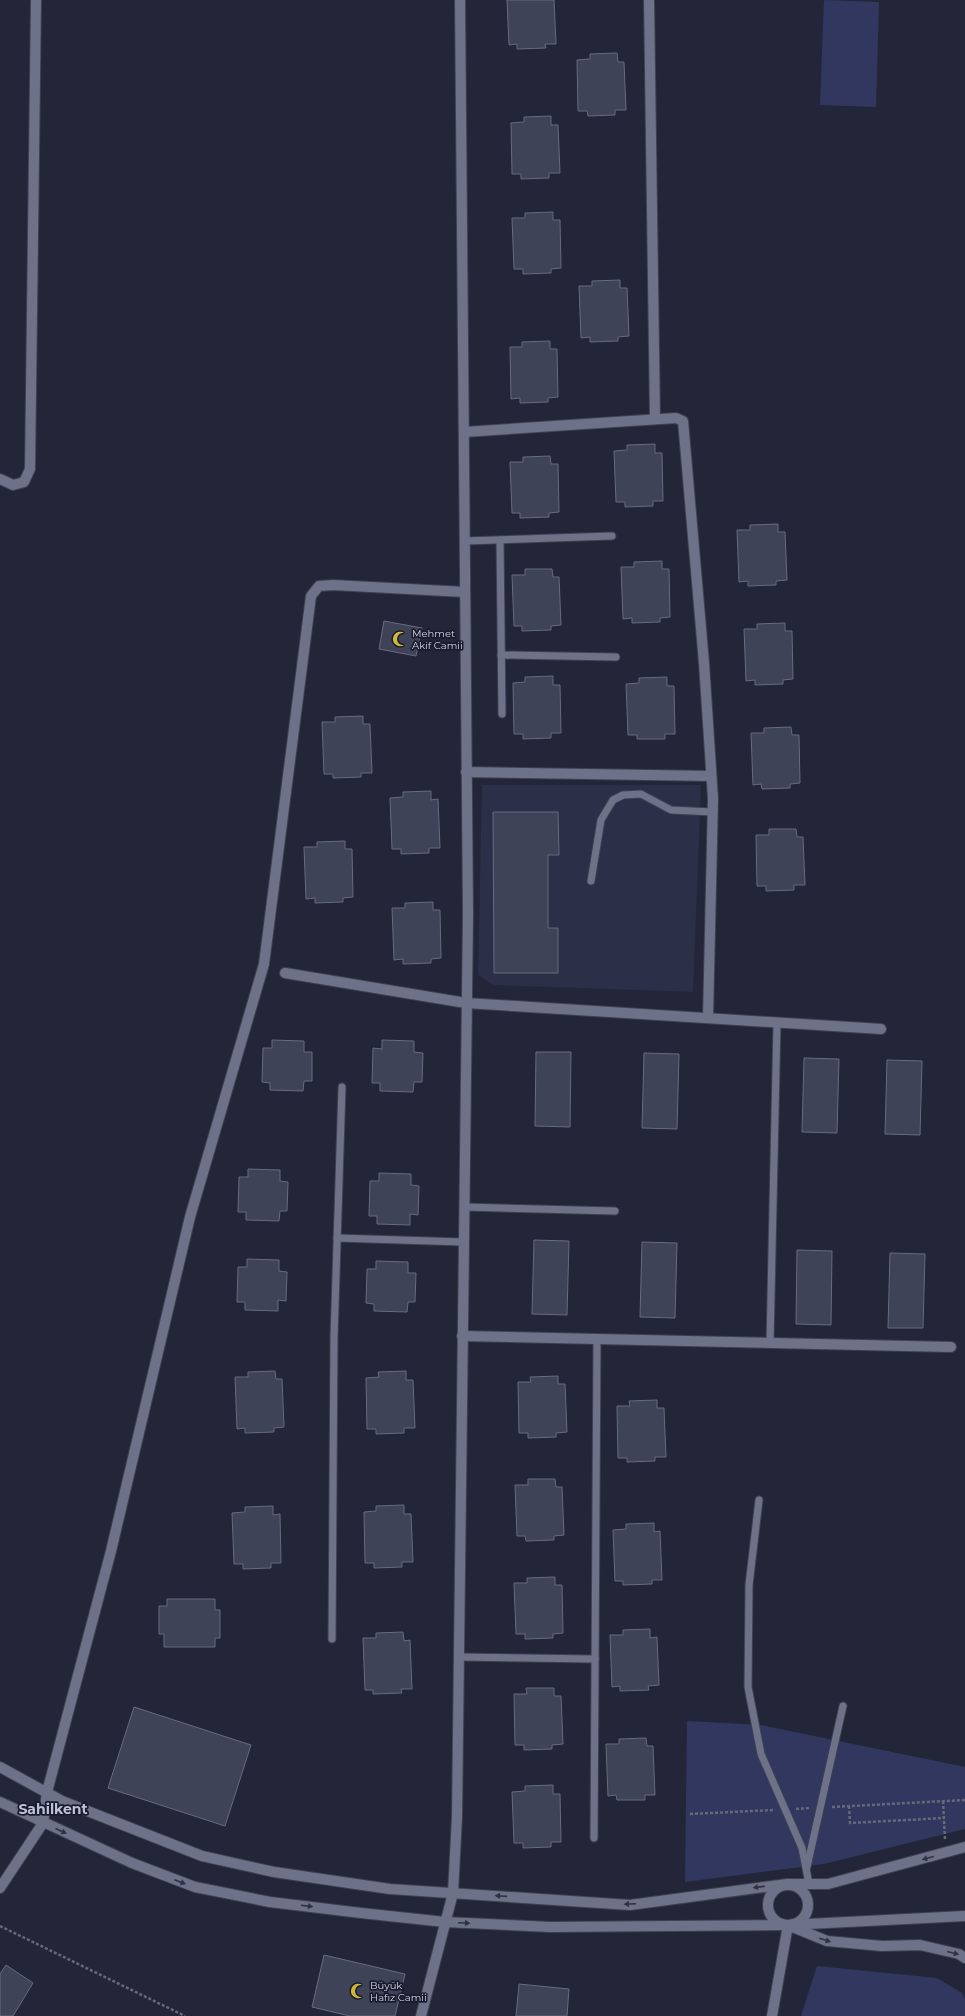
<svg xmlns="http://www.w3.org/2000/svg" width="965" height="2016" font-family="Montserrat,sans-serif">
<style>
.built{fill:#2b2f47}
.green{fill:#323760}
.building{fill:#3f4357;stroke:#676b80}
.lines{fill:none;stroke-linecap:round;stroke-linejoin:round}
.lane-casing{stroke:#3f4151;stroke-width:9}
.street-casing{stroke:#3f4151;stroke-width:12}
.secondary-casing{stroke:#3f4151;stroke-width:12}
.path{stroke:#676979;stroke-width:2.5;stroke-dasharray:3 2;stroke-linecap:butt}
.lane{stroke:#6e7288;stroke-width:7}
.street{stroke:#6e7288;stroke-width:10}
.secondary{stroke:#6e7288;stroke-width:10}
.oneway{fill:#2e3244}
.labels{text-anchor:middle;dominant-baseline:central;stroke-width:3.5;stroke-linejoin:round;paint-order:stroke}
.poi-label{font-size:10px;fill:#d2d4e1;stroke:#191c2e;text-anchor:start}
.district-label{font-size:14px;font-weight:bold;fill:#bcc0d9;stroke:#191c2e}
</style>
<rect width="100%" height="100%" fill="#232638"/>
<!-- built -->
<path class="built" d="M482,785h219l-8,207 -199,-7 -16,-10z"/>
<!-- green -->
<g class="green">
<path d="M824,0l55,2 -3,105 -56,-2z"/>
<path d="M687,1721l74,4 204,42v62l-141,35 -139,18z"/>
<path d="M817,1966l120,12 25,15 3,6v17h-164z"/>
</g>
<!-- building -->
<g class="building">
<path d="M507,0h47l2,44h-11l1,4 -29,1v-5l-8,1z"/>
<path d="M617,53l1,9h6l2,48h-11v5l-27,1 -1,-5h-9l-1,-51 13,-1v-5z"/>
<path d="M551,116v9h7l2,48h-11v5l-28,1v-5h-9l-1,-51 13,-1v-5z"/>
<path d="M553,212v8h7l1,48 -10,1v4l-28,1v-5h-9l-2,-51h13v-5z"/>
<path d="M620,280v8h7l2,48 -11,1v4l-28,1v-5l-9,1 -2,-52h13v-5z"/>
<path d="M550,341v8h7l1,48 -10,1v4l-28,1v-5l-9,1 -1,-52h12v-5z"/>
<path d="M655,444v9h7l1,48h-10v5l-28,1v-5h-9l-2,-51 13,-1v-5z"/>
<path d="M550,456l1,8h7l1,48 -10,1v4l-29,1v-5h-8l-2,-51h13v-5z"/>
<path d="M778,524v8h7l2,48 -11,1v4l-28,1v-5l-9,1 -2,-52h13v-5z"/>
<path d="M662,561v8h7l1,48 -10,1v4l-28,1v-5l-9,1 -2,-52h13v-5z"/>
<path d="M525,569h27l1,8h6l2,48 -10,1v4l-29,1v-5h-8l-2,-51h13z"/>
<path d="M384,621l38,7 -6,28 -37,-7z"/>
<path d="M785,623v8h7l1,48 -10,1v4l-28,1v-5l-9,1 -2,-52h13v-5z"/>
<path d="M553,676v9h7l1,48h-10v5l-28,1v-5h-9l-1,-51 12,-1v-5z"/>
<path d="M667,677v9h7l1,48h-10v5h-28v-4h-9l-2,-51 13,-1v-5z"/>
<path d="M363,716v8h7l2,49h-11v4l-28,1v-4h-9l-2,-52h13v-5z"/>
<path d="M791,727l1,8h7l1,48 -10,1v4l-28,1 -1,-5 -8,1 -2,-52h13v-5z"/>
<path d="M431,791v9l7,-1 2,49h-11v5l-28,1v-5h-9l-2,-51 13,-1v-5z"/>
<path d="M493,812h65l1,43h-11v73h10v45h-64z"/>
<path d="M769,829h27l1,8h6l2,48h-11v5l-28,1v-5h-9l-1,-51h13z"/>
<path d="M345,841v8h7l1,48 -10,1v4l-28,1v-5l-9,1 -2,-52h13v-5z"/>
<path d="M433,902v8h7l1,48 -10,1v4l-28,1v-5l-9,1 -2,-52h13v-5z"/>
<path d="M272,1040l32,1v11h8v29h-8l-1,10 -33,-1v-7l-8,-1 1,-34h9z"/>
<path d="M382,1040l32,1v11l9,1 -1,29h-8l-1,10 -33,-1v-8h-8l1,-35 9,1z"/>
<path d="M536,1052h35l-1,75 -35,-1z"/>
<path d="M644,1053l35,1 -2,75 -35,-1z"/>
<path d="M804,1058l35,1 -2,74 -35,-1z"/>
<path d="M887,1060l35,1 -2,74 -35,-1z"/>
<path d="M248,1169l32,1v11l8,1 -1,29h-7l-1,10 -33,-1v-8h-8l1,-35h9z"/>
<path d="M379,1173l32,1v11l8,1 -1,29 -8,-1v11l-33,-1v-8h-8l1,-35h9z"/>
<path d="M534,1240l35,1 -2,74 -35,-1z"/>
<path d="M642,1242l35,1 -2,75 -35,-1z"/>
<path d="M797,1250l35,1 -1,74 -35,-1z"/>
<path d="M890,1253l35,1 -2,74h-35z"/>
<path d="M247,1259l32,1v11l8,1 -1,29 -8,-1v11l-33,-1v-8h-8l1,-35h9z"/>
<path d="M376,1261l32,1v11h8l-1,29h-7l-1,10 -33,-1v-7l-8,-1 1,-34h9z"/>
<path d="M275,1371l1,8h6l2,48 -10,1v4l-29,1v-5l-8,1 -2,-52h13v-5z"/>
<path d="M406,1371v9h7l2,48h-11v5l-28,1v-5h-9l-1,-51 13,-1 -1,-5z"/>
<path d="M558,1376v8h7l2,48 -11,1v4l-28,1v-5h-9l-1,-51h13l-1,-5z"/>
<path d="M657,1400v8h7l2,49h-11v4l-28,1v-4h-9l-1,-52h13l-1,-5z"/>
<path d="M528,1479h27l1,8h6l2,48 -10,1v4l-28,1 -1,-5h-8l-2,-51h13z"/>
<path d="M404,1505v9h7l2,48h-11v5l-28,1v-5h-9l-1,-51 12,-1v-5z"/>
<path d="M273,1506v9l7,-1 1,49h-10v5l-28,1v-5h-9l-2,-51 13,-1v-5z"/>
<path d="M654,1523v9l6,-1 2,49h-10v4l-29,1v-4h-8l-2,-51 13,-1v-5z"/>
<path d="M555,1577v8h7l1,48 -10,1v4l-28,1v-5h-9l-2,-51h13v-5z"/>
<path d="M167,1599h48v11h5v28h-5v9h-51v-13h-5v-28h8z"/>
<path d="M650,1629v9l7,-1 2,48 -11,1 1,4 -29,1v-5l-8,1 -2,-52h13v-5z"/>
<path d="M403,1632l1,9 6,-1 2,49h-11l1,4 -29,1v-4h-8l-2,-52h13v-5z"/>
<path d="M526,1688h28v8h7l2,48 -11,1v4l-28,1v-5h-9l-1,-51h13z"/>
<path d="M134,1707l117,38 -26,81 -117,-38z"/>
<path d="M646,1738l1,8h6l2,49h-10v5h-28l-1,-5 -8,1 -2,-52h13v-5z"/>
<path d="M553,1785v9h7l1,48h-10v5l-28,1v-5h-9l-2,-51 13,-1v-5z"/>
<path d="M324,1955l81,19 -10,42h-45l-38,-9z"/>
<path d="M6,1965l27,18 -20,33h-13v-42z"/>
<path d="M519,1984l50,5 -2,27h-51z"/>
</g>
<g class="lines">
<!-- lane casing -->
<g class="lane-casing">
<g id="lane">
<path d="M500,540l2,174"/>
<path d="M465,541l147,-5"/>
<path d="M501,655l115,2"/>
<path d="M591,881l10,-61 12,-20 10,-5 18,-1 30,16 41,2"/>
<path d="M464,1207l151,4"/>
<path d="M337,1238l126,4"/>
<path d="M770,1343l7,-320"/>
<path d="M759,1500l-10,85 -1,102 13,67 41,94 7,36"/>
<path d="M332,1639l2,-301 8,-251"/>
<path d="M459,1657l136,2"/>
<path d="M594,1838l3,-499"/>
<path d="M807,1867l36,-161"/>
</g>
</g>
<!-- street casing -->
<g class="street-casing">
<g id="street">
<path d="M649,0l6,419"/>
<path d="M464,432l212,-14 7,3 21,242 9,136 -5,219"/>
<path d="M0,479l13,6 11,-3 6,-13 6,-469"/>
<path d="M466,772l245,4"/>
<path d="M285,973l181,30 415,26"/>
<path d="M462,1336l489,11"/>
<path d="M0,1888l43,-65 4,-31 64,-241 79,-334 74,-253 47,-368 8,-10 14,-1 132,7"/>
<path d="M421,2016l32,-123 4,-76 11,-904 -8,-913"/>
<path d="M772,2016l16,-91"/>
</g>
</g>
<!-- secondary casing -->
<g class="secondary-casing">
<g id="secondary">
<path d="M0,1767l62,34 140,55 72,16 116,17 240,16 157,-21h41l137,-37"/>
<path d="M0,1802l132,61 63,24 75,15 91,11 84,9 105,5 238,-2 177,-9"/>
<circle cx="788" cy="1905" r="20"/>
<path d="M790,1926l37,15 55,5 38,-1 39,9 6,4"/>
</g>
</g>
<!-- path -->
<g class="path">
<path d="M943,1801l2,39"/>
<path d="M849,1806l1,17 94,-5"/>
<path d="M832,1807l133,-7"/>
<path d="M796,1809l13,-1"/>
<path d="M690,1814l83,-4"/>
<path d="M0,1926l185,90"/>
</g>
<!-- lane -->
<use href="#lane" class="lane"/>
<!-- street -->
<use href="#street" class="street"/>
<!-- secondary -->
<use href="#secondary" class="secondary"/>
</g>
<!-- one-way arrows -->
<defs><path id="oneway-solid" d="M-6-.8H1V-3.2L6.5 0L1 3.2V.8H-6Z"/></defs>
<g class="oneway">
<use href="#oneway-solid" transform="translate(61 1831) rotate(24)"/>
<use href="#oneway-solid" transform="translate(928 1858) rotate(165)"/>
<use href="#oneway-solid" transform="translate(180 1882) rotate(21)"/>
<use href="#oneway-solid" transform="translate(759 1887) rotate(173)"/>
<use href="#oneway-solid" transform="translate(501 1896) rotate(-176)"/>
<use href="#oneway-solid" transform="translate(630 1904) rotate(177)"/>
<use href="#oneway-solid" transform="translate(307 1906) rotate(7)"/>
<use href="#oneway-solid" transform="translate(464 1923) rotate(3)"/>
<use href="#oneway-solid" transform="translate(825 1940) rotate(17)"/>
<use href="#oneway-solid" transform="translate(953 1953) rotate(14)"/>
</g>
<!-- icons -->
<defs>
<g id="mosque-bare" transform="scale(1.2)"><path d="M3.5-4.9A6 6 0 1 0 3.5 4.9A5 5 0 1 1 3.5-4.9Z" fill="#d2b736" stroke="#191c2e" stroke-width="2.5" paint-order="stroke"/></g>
</defs>
<g fill-rule="evenodd">
<use href="#mosque-bare" x="400" y="639"/>
<use href="#mosque-bare" x="358" y="1991"/>
</g>
<g class="labels">
<!-- poi labels -->
<g class="poi-label">
<text x="412" y="633">Mehmet<tspan x="412" dy="12">Akif Camii</tspan></text>
<text x="370" y="1985">Büyük<tspan x="370" dy="12">Hafız Camii</tspan></text>
</g>
<!-- district labels -->
<g class="district-label">
<text x="53" y="1809">Sahilkent</text>
</g>
</g>
</svg>
